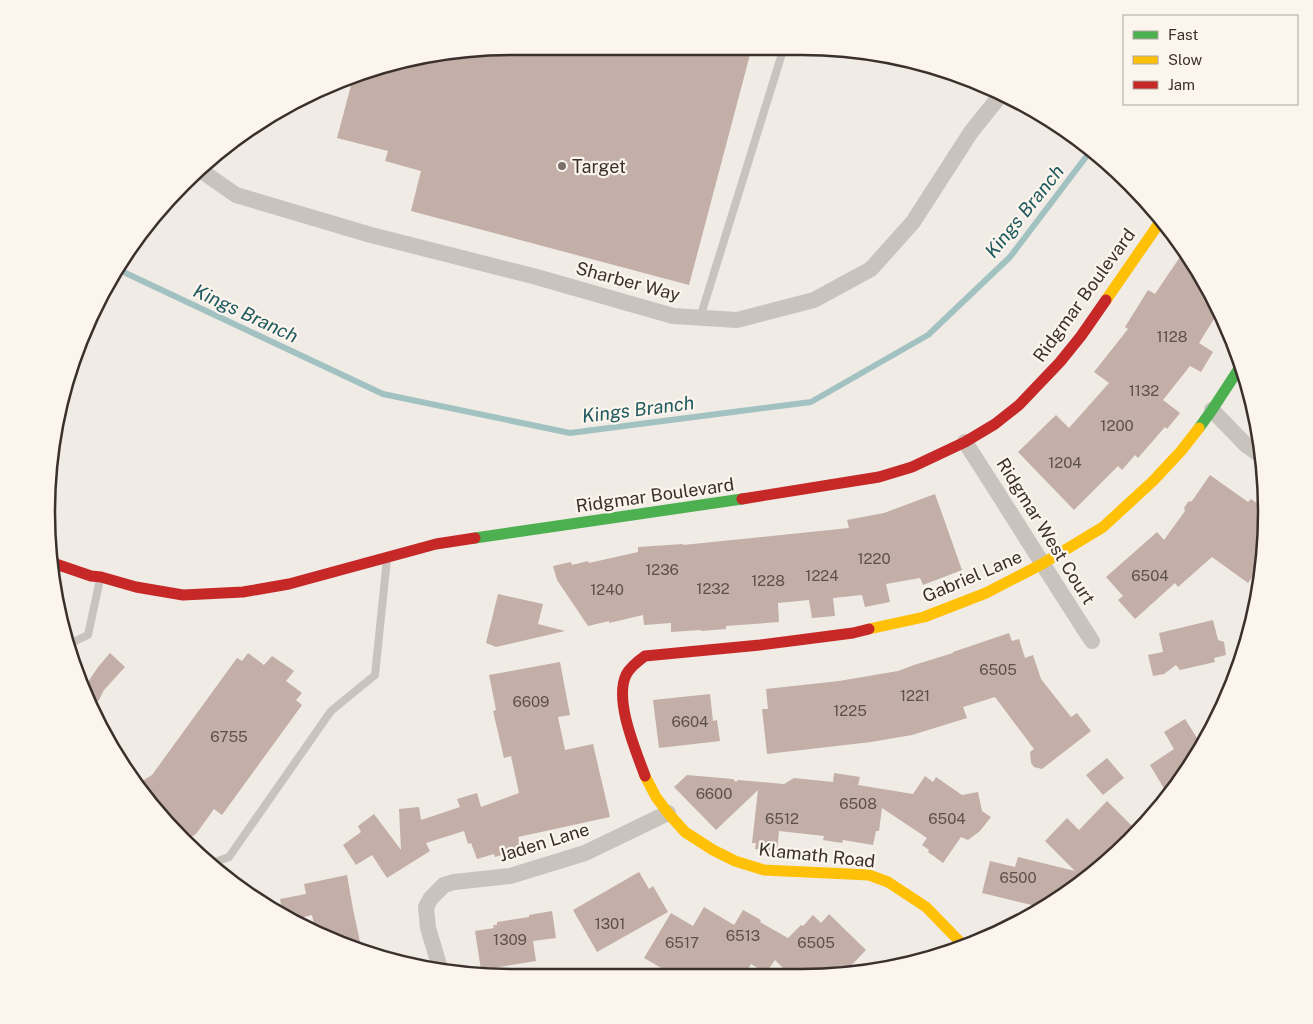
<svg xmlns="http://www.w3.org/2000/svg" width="1313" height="1024" font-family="'Public Sans',sans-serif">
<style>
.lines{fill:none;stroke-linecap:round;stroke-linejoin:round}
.stream{stroke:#a1c2c1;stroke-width:6}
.building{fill:#c3afa7}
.lane{stroke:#c9c3be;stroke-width:8}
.street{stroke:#c9c3be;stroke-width:16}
.fast{stroke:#4caf50;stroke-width:11}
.slow{stroke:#ffc107;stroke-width:11}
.jam{stroke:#c62828;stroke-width:11}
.poi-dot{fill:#7a716c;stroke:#fbf5ee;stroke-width:2}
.labels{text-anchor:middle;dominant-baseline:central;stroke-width:4.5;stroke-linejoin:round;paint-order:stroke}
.number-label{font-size:15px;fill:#5d504a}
.poi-label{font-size:18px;fill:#3b302b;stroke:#fbf5ee;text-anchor:start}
.street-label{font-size:18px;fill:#3b302b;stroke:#fbf5ee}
.water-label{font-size:19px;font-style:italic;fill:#1f5a5e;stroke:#fbf5ee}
.rim{fill:none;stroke:#3b302b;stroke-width:2.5}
</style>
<rect width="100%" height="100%" fill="#f0ebe5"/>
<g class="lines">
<!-- stream -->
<path class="stream" d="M117,269l266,125 187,39 241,-31 117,-67 82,-78 82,-108"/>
</g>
<!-- building -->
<g class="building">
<path d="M512,46l240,1 -63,238 -278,-74 10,-40 -36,-10 3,-10 -51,-13 16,-60 38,-16z"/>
<path d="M1184,251l20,28 15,32 -20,32 14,9 -12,20 -11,-6 -27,34 17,13 -13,16 -2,-2 -27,31 -3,-3 -13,15 -4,-4 -44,44 -56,-58 38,-37 13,13 40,-45 -15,-11 34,-43 -3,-2 23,-37 7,4z"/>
<path d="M1210,475l38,27 3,-3 14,10 1,33 -4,21 -14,20 -36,-26 -34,30 -3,-4 -40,36 -17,-19 5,-4 -17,-19 51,-45 7,8 21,-29 -1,-3 4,-6 4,-1z"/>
<path d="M935,494l27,76 -39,15 -3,-7 -34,6 4,18 -25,5 -3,-12 -29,3 2,18 -23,2 -3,-18 -31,3 1,19 -53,4v3l-25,2v-1l-30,2v-9l-27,2 -1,-10 -34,8v-2l-21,5 -31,-46 -4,-14 18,-4 1,3 16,-4 1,2 49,-11v-5l45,-3v1l166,-17 -2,-8 37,-7z"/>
<path d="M498,594l45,10 -5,20 27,7 -69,16 -10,-4z"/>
<path d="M1213,620l5,20 6,2 2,13 -12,3 1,4 -35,8 -4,-5 -12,9 -11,2 -5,-21 15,-3 -4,-19z"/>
<path d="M1009,633l3,8 7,-2 6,19 8,-3 8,24 30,38 6,-4 14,18 -49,38 -8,-2 -3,-4 -1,-11 4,-3 -39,-52 -32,10 4,11 -55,17 -41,7 -104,12 -5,-45h6l-2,-20 73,-8 59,-10 16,-6 39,-12v-1z"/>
<path d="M110,653l15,14 -21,23 -10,20 -9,-22 5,-9 8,-12z"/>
<path d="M248,653l16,12 8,-9 22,15 -8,10 16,12 -6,7 6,5 -80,110 -8,-6 -18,25 -10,6 -24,-21 -16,-22 -4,-16 10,-6 85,-117 5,3z"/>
<path d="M560,662l10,53 -12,2 7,33 28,-6 17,73 -92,20 4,12 -27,8 -1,-3 -17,5 -6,-16 -3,1 -4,-13 -38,12 4,8 -43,27 -15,-23 -16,10 -13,-20 18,-13 -3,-6 16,-12 27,36 -2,-41 20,-2 2,13 39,-13 -3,-8 20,-6 4,14 38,-14 -8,-37 -7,2 -11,-47 3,-1 -7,-35z"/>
<path d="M710,694l3,27 4,-1 3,21 -61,7 -6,-48z"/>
<path d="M1185,719l17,27 -33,51 -19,-32 24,-16 -10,-17z"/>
<path d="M1107,758l17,20 -21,17 -17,-20z"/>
<path d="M834,773l26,4 -2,8 55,9 12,-18 8,6 3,-5 26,18 16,-3 4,19 9,6 -11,14 -12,9 -7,-3 -18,26 -15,-11 1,-2 -7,-5 5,-7 -45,-30 -3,23h-3l-3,14 -30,-5 -1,3 -19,-3 1,-4 -45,-5 -2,21 -22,-3 1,-6h-4l6,-53 -42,40 -42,-43 13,-12 46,4 3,3 2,-2 46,4 10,-6 39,4z"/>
<path d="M1107,801l30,30 -39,39 -54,38 -62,-15 8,-32 25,6 3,-10 57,14 -30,-30 22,-23 12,12z"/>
<path d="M639,872l10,17 4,-3 15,26 -71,40 -24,-42z"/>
<path d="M347,875l6,34 9,42 -28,-9 -18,-9 -4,-18 -20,5 -9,-5 -3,-16 26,-5 -2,-10z"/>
<path d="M704,907l30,18 9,-15 18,10 -1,2 28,16 13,-13 2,1 10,-11 8,8 8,-9 37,36 -24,25 -10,2h-40l-17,-17 -9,13 -15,-9 -8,13h-66l-33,-19 27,-45 22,13z"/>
<path d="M552,911l4,27 -23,3 3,20 -55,9 -6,-39 19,-3 -1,-3h4v-3l32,-5v-2z"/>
</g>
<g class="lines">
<!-- lane -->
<g class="lane">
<path d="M700,318l84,-271"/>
<path d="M67,645l21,-10 12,-56"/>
<path d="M212,863l17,-6 102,-146 44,-36 12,-116"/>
</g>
<!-- street -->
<g class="street">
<path d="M200,170l36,25 135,40 162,41 140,40 64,4 77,-20 57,-31 42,-47 58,-90 28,-35"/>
<path d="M1212,410l34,35 17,12"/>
<path d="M965,442c43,66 84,133 127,199"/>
<path d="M441,971l-13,-43 -2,-21 5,-9 13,-13 10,-3 56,-6 75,-23 83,-40"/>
</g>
<!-- fast -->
<g class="fast">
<path d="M1199,428l13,-18 30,-46"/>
<path d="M475,538l267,-39"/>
</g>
<!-- slow -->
<g class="slow">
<path d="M1106,300l56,-81"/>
<path d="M869,629l55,-12 62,-24 56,-29 61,-37 50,-46 28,-30 18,-23"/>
<path d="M645,776l11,21 12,16 17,19 28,18 22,11 29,9 105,5 19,7 38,25 39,40"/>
</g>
<!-- jam -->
<g class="jam">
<path d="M742,499l137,-22 33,-10 53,-25 30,-18 24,-19 41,-43 21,-26 25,-36"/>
<path d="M53,563l38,13 10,1 35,10 47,8 60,-3 46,-8 147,-40 39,-6"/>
<path d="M645,776c-9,-25 -31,-75 -19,-101 4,-8 12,-14 19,-19l115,-11 93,-12 16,-4"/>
</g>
</g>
<!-- markers -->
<circle class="poi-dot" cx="562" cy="166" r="5"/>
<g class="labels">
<!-- number labels -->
<g class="number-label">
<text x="1172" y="336">1128</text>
<text x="1144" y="390">1132</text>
<text x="1117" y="425">1200</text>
<text x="1065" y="462">1204</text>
<text x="874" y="558">1220</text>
<text x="662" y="569">1236</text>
<text x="822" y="575">1224</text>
<text x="1150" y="575">6504</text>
<text x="768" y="580">1228</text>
<text x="713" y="588">1232</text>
<text x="607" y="589">1240</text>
<text x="998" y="669">6505</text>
<text x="915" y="695">1221</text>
<text x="531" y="701">6609</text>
<text x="850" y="710">1225</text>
<text x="690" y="721">6604</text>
<text x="229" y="736">6755</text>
<text x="714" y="793">6600</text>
<text x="858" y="803">6508</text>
<text x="782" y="818">6512</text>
<text x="947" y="818">6504</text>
<text x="1018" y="877">6500</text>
<text x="610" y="923">1301</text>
<text x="743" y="935">6513</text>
<text x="510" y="939">1309</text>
<text x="682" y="942">6517</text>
<text x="816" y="942">6505</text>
</g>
<!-- poi labels -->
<g class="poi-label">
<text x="572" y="166">Target</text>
</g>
<!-- street labels -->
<g class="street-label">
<text transform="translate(628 281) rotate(15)">Sharber Way</text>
<text transform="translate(1084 295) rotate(-54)">Ridgmar Boulevard</text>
<text transform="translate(655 495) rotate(-8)">Ridgmar Boulevard</text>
<text transform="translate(1046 531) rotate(58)">Ridgmar West Court</text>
<text transform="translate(972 576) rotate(-23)">Gabriel Lane</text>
<text transform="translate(544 842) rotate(-17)">Jaden Lane</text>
<text transform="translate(817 855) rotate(6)">Klamath Road</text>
</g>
<!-- water labels -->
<g class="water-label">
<text transform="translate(1024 211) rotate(-51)">Kings Branch</text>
<text transform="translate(246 313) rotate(25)">Kings Branch</text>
<text transform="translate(638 409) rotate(-7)">Kings Branch</text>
</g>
</g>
<!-- crop -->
<path d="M0 0H1313V1024H0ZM512 55H801A457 457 0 0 1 1258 512V512A457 457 0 0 1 801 969H512A457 457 0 0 1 55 512V512A457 457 0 0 1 512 55Z" fill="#fbf5ee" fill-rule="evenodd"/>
<path class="rim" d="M512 55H801A457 457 0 0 1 1258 512V512A457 457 0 0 1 801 969H512A457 457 0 0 1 55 512V512A457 457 0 0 1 512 55Z"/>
<!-- legend -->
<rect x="1123" y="15" width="175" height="90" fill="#fbf5ee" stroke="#aea6a0"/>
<rect x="1133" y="31" width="25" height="8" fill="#4caf50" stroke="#aea6a0"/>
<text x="1168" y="40" font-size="15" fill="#3b302b">Fast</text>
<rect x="1133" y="56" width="25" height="8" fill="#ffc107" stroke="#aea6a0"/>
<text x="1168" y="65" font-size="15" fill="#3b302b">Slow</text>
<rect x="1133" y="81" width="25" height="8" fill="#c62828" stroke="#aea6a0"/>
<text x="1168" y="90" font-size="15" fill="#3b302b">Jam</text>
</svg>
